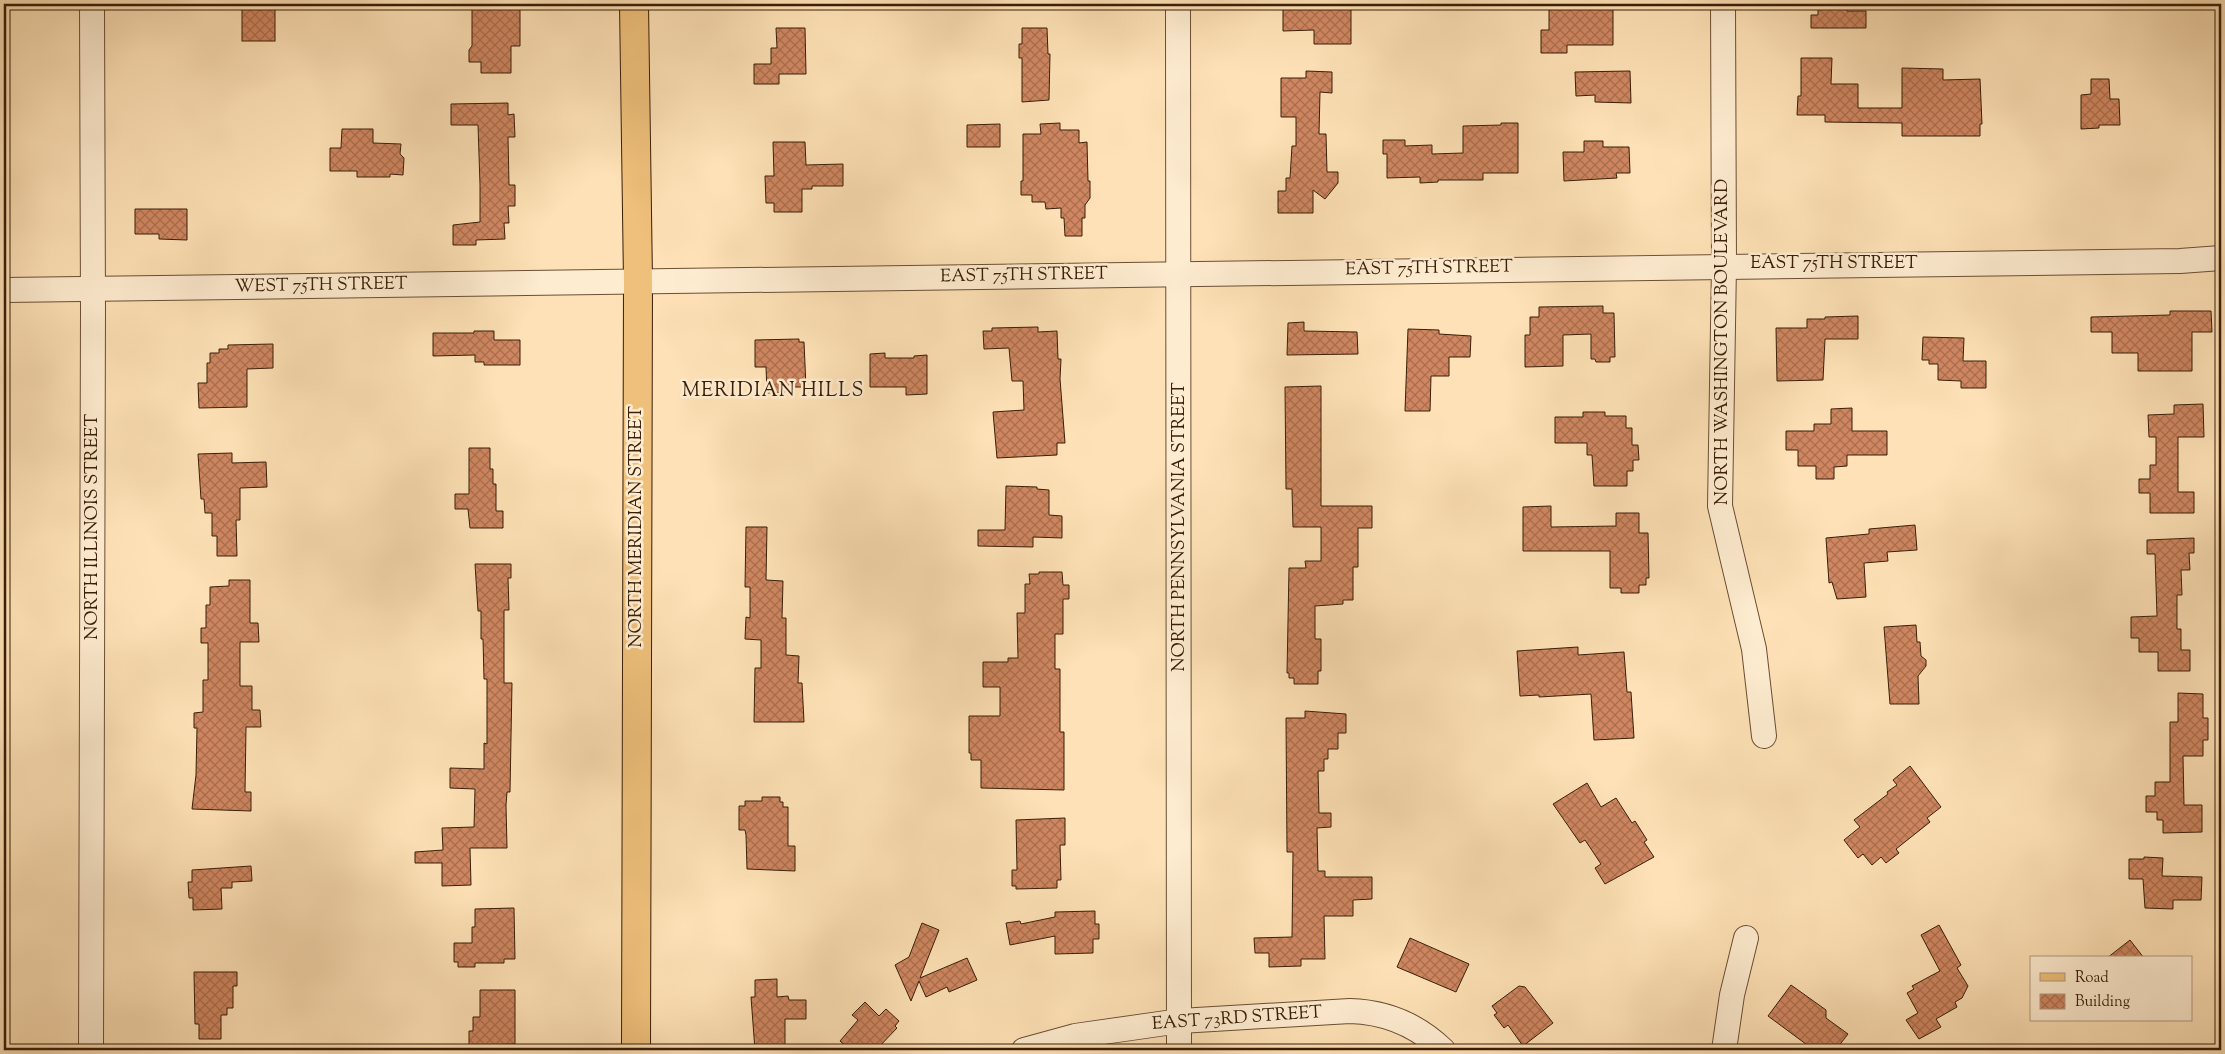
<svg xmlns="http://www.w3.org/2000/svg" width="2225" height="1054" font-family="'Sorts Mill Goudy',serif">
<style>
.building{fill:url(#building-cross-hatch);stroke:#391e08}
.lines{fill:none;stroke-linecap:round;stroke-linejoin:round}
.minor-casing{stroke:#6a4f34;stroke-width:26}
.major-casing{stroke:#391e08;stroke-width:30}
.minor{stroke:#feecd0;stroke-width:24}
.major{stroke:#efc07b;stroke-width:28}
.labels{text-anchor:middle;dominant-baseline:central;stroke-width:5;stroke-linejoin:round;paint-order:stroke}
.street-label{font-size:18px;fill:#391e08;stroke:#feecd0}
.quarter-label{font-size:20px;letter-spacing:1px;fill:#391e08;stroke:#feecd0}
</style>
<defs>
<pattern id="building-cross-hatch" width="8" height="8" patternUnits="userSpaceOnUse" patternTransform="scale(1.25)"><rect width="8" height="8" fill="#d08761"/><path d="M0 0l8 8M0 8l8-8" fill="none" stroke="#aa6e4e"/></pattern>
</defs>
<rect width="100%" height="100%" fill="#fee1b6"/>
<filter id="stains"><feTurbulence type="fractalNoise" baseFrequency=".004" numOctaves="4"/><feColorMatrix values="0 0 0 0 .2 0 0 0 0 .09 0 0 0 0 .02 0 0 0 .5 -.17"/></filter>
<radialGradient id="worn" r=".72"><stop offset=".6" stop-color="#630" stop-opacity="0"/><stop offset="1" stop-color="#630" stop-opacity=".3"/></radialGradient>
<!-- building -->
<g class="building">
<rect x="242" y="4" width="33" height="37"/>
<path d="M472,4h48v42h-9v27h-30v-11h-12v-12l3,-4z"/>
<path d="M1283,4h68v40h-37v-14l-31,1z"/>
<path d="M1818,4h29v7h19v17h-55v-13h7z"/>
<path d="M1549,9h64v36h-46v8h-26v-23h8z"/>
<path d="M776,28h29l1,46h-27v10h-25v-20h17v-16h6z"/>
<path d="M1022,28h25l1,26h2l-1,46 -27,2v-44h-3v-14h3z"/>
<path d="M1801,58h31l-1,26h27v24h44v-40l41,1v11l37,-1 2,45h-2v12h-78v-13l-77,-1v-7h-28l1,-19h3z"/>
<path d="M1306,71l26,1v21l-12,-1 -1,42h7l1,38h11v11l-13,16 -12,-9v23h-35v-22h8v-13h4l2,-32h4v-29h-15v-39h25z"/>
<path d="M1630,71l1,32 -36,-1v-7l-19,1 -1,-24z"/>
<path d="M2091,79h18l1,20h9l1,26h-21v3l-18,1v-34l10,-1z"/>
<path d="M508,103v12l6,-1 1,23h-7l1,48h6v21h-7l1,17h-5l1,16 -29,1v5h-23v-20l27,-3v-37l-2,-60h-27v-21z"/>
<path d="M1060,123v7h19v13l8,-1 1,39h2v17l-5,7v13h-3v18h-17l-1,-18h-3v-10l-15,1 -1,-7h-13v-7h-11v-14h2v-47h18l-1,-10z"/>
<path d="M1501,123h17v50h-35v7h-45v2l-18,1v-6l-33,1v-24h-4v-14h22v6l27,-1v9l31,-1v-27l38,-1z"/>
<path d="M1000,124v23h-33v-22z"/>
<path d="M342,129h31v14l28,1 -1,10 4,4 -1,17 -13,-1v3h-33v-6h-27v-23h11z"/>
<path d="M1584,141h19v6h26l1,26h-14l1,5 -53,3 -1,-29h21z"/>
<path d="M773,142h32l1,23 37,-1v22h-31v3h-10v23h-28v-9h-8l-1,-27h9z"/>
<path d="M135,209h52v31l-28,-1v-5h-24z"/>
<path d="M1603,306v7h11l1,44h-5v5h-14l-1,-3h-4v-25l-28,1v31l-38,1v-32h5v-18h9v-10z"/>
<path d="M2170,311h41l1,21h-20v39h-54v-18h-26v-21h-21v-15l79,-2z"/>
<path d="M1858,316v23h-33l-2,41 -46,1 -1,-53h31v-9h18v-2z"/>
<path d="M1304,322v9l53,1 1,22 -71,1 1,-32z"/>
<path d="M1038,327v5l19,-1 1,28h3l-1,20 5,64h-8v12l-60,3 -4,-46 31,-2 -1,-29h-11l-3,-33 -25,1 -1,-18h9v-3z"/>
<path d="M1408,329l31,1v4l32,2 -1,21h-21v19h-18l-1,35h-25z"/>
<path d="M474,331h20v9h26v25h-36v-3h-9v-7l-42,1v-23h41z"/>
<path d="M1923,337l41,1 -1,23h23v27h-25v-7l-23,-1v-16h-9v-4h-7z"/>
<path d="M799,339v3h5l2,45h-21v5l-18,1 -1,-26h-11v-27z"/>
<path d="M273,344v24l-26,1v38l-48,1 -1,-25h9v-20h3v-10h9v-4h9v-4z"/>
<path d="M885,353v5h29v-2l13,-1v39l-21,1v-8h-36v-33z"/>
<path d="M1321,386v120h51v22h-14v39h-5v33h-10v4l-28,2v33h6v32h-3v13h-24v-6h-5v-5h-2l2,-105h17l-1,-7h16v-34h-28l-1,-38h-6l-1,-102z"/>
<path d="M2203,404l1,33h-26v55h16v21h-44v-20h-11v-14h11v-14h6v-28h-7l-1,-22 26,-1v-9z"/>
<path d="M1852,408v23h35v24h-40v11l-13,1v12h-18v-13h-18v-16h-12v-19h28v-7h17v-15z"/>
<path d="M1583,412h22v4h21v12h6v17h6l1,15h-6v11h-6v15h-33l-2,-31h-5v-12h-32v-26h28z"/>
<path d="M469,448h21v21h3v15h3v27h7v17h-33l-2,-19h-13v-15h14z"/>
<path d="M232,453v10l34,-1 1,25 -27,1v32h-4l1,36h-20v-20h-5v-23h-7l-1,-14h-3l-3,-45z"/>
<path d="M1006,486l31,1v2l12,1v25l13,1v22l-29,-1v10l-55,-1v-16h27z"/>
<path d="M1551,506v21l65,-1v-13h23v20h9l1,45h-3v7h-7v8h-18v-5h-11v-37h-87v-44z"/>
<path d="M1915,525l2,25 -30,2 1,9 -24,2 2,34 -29,2 -5,-17 -3,1 -3,-45 43,-4v-5z"/>
<path d="M746,527h21l-1,53 17,1 -1,37h4v37l13,1 -1,27h4l2,39h-50l1,-54h6v-28l-16,-1 1,-22 4,1v-31h-5z"/>
<path d="M2194,538v15h-5l1,17h-9l1,25h-5v34h4v21h9v21h-32v-19h-19v-14h-8v-21l26,-1 -2,-62h-8v-14z"/>
<path d="M475,564h36v14h-3l1,32h-5v73h8l-2,109h-3l-1,13 1,43h-37l1,37 -29,1v-23h-27v-11l28,-2 -1,-22 32,-1 1,-38 -25,-1v-20l34,1v-26l3,1v-65h-3l-1,-40h-2v-28h-3z"/>
<path d="M1039,572h23l1,13h6v14h-6v35h-8v35h5v63h4v58l-83,-2v-28h-10v-7h-2v-37h31v-29h-17v-25h25v-4h10l-1,-45h8v-29h5l-1,-10h10z"/>
<path d="M229,580h21v43h8l1,19h-19v44h12v24h8l1,17h-15l-1,65h6v19l-59,-2 4,-34 1,-47h-3v-15l9,-1v-32h5v-37h-7v-15h5v-23h4v-18l19,-1z"/>
<path d="M1916,625l1,17h3l1,14 5,4v6l-8,10 1,28h-29l-6,-77z"/>
<path d="M1578,647v8l46,-3 3,40h4l3,46 -40,2 -3,-46 -52,3v-2l-19,1 -3,-45z"/>
<path d="M2178,693l25,1v24h5v22h-5v16h-20l1,49h18v27l-39,1v-13h-6v-8h-11v-16h9v-14h15v-60h8z"/>
<path d="M1305,711l41,3v19h-8v16h-10v10h-4v12h-6l1,42h12v14l-14,1 1,43h7v6h47v22l-19,1v16h-29l1,43h-24v7l-32,1v-14h-14l-1,-15 38,-1 1,-85h-6l-1,-134h19z"/>
<path d="M1910,766l31,41 -14,11 3,4 -34,27 3,4 -13,10 -5,-6 -9,8 -9,-11 -5,4 -14,-18 16,-13 -6,-7 34,-26 -1,-2 10,-7 -4,-5z"/>
<path d="M1587,783l14,24 15,-9 16,25 3,-2 12,19 -3,2 10,15 -49,27 -10,-16 6,-4 -16,-24 -5,3 -27,-39z"/>
<path d="M762,797h18v5h3v5h5v39h7v25l-48,-2 -1,-34 -1,-5h-6v-24h6v-5h17z"/>
<path d="M1065,818v27h-5l1,35h-4v8l-41,1v-3h-4v-16h5l-1,-50z"/>
<path d="M2144,857l19,1 -1,18 40,1 -1,23h-28v9l-28,-1 -2,-29h-14v-20h15z"/>
<path d="M251,866l1,15 -20,1v6h-11l1,21 -29,1v-12h-4l-1,-16h4v-12z"/>
<path d="M514,908l1,51h-11v4h-29v4h-17v-5h-4v-19h18v-16h3v-18z"/>
<path d="M1095,911v13h4v15h-6v14l-38,1v-18l-45,9 -4,-22 14,-2 1,3 34,-7v-5z"/>
<path d="M922,923l17,7 -19,48 47,-20 10,22 -28,12 -2,-5 -21,10 -7,-16 -8,20 -16,-36 14,-8z"/>
<path d="M1939,925l22,40 -4,3 11,18 -6,12 -7,4 2,5 -21,12 5,8 -22,12 -13,-19 12,-7 -11,-20 7,-4 -2,-3 28,-15 -19,-36z"/>
<path d="M1410,938l59,26 -13,28 -59,-25z"/>
<path d="M2130,940l14,18h-37z"/>
<path d="M194,972h43v14h-4v22h-6v7h-6v24h-22v-15h-4z"/>
<path d="M777,979v18l11,-1 1,4h17v19h-21v31h-30l-4,-53h4v-17z"/>
<path d="M1791,985l35,25v8l22,16 -10,13 -3,-2 -4,5h-17l-46,-34z"/>
<path d="M1519,986l6,1 28,36 -30,23 -15,-21 -4,3 -10,-13 3,-2 -5,-7z"/>
<path d="M480,990h35v54l-31,1v5h-15v-19h4v-14h7z"/>
<path d="M865,1002l14,14 7,-7 13,12 -4,5 2,2 -21,22h-26l-10,-9 18,-21 -6,-5z"/>
</g>
<g class="lines">
<!-- minor casing -->
<g class="minor-casing">
<g id="minor">
<path d="M1178,4l1,1046"/>
<path d="M1723,4l1,261 -4,241 34,143 10,87"/>
<path d="M4,290c725,-7 1450,-25 2176,-29l41,-3"/>
<path d="M91,1050l2,-740 -1,-306"/>
<path d="M1024,1050l51,-14 105,-15 170,-10c36,1 67,14 93,39"/>
<path d="M1724,1050l8,-55 14,-57"/>
</g>
</g>
<!-- major casing -->
<g class="major-casing">
<path id="major" d="M634,4l4,277 -2,769"/>
</g>
<!-- minor -->
<use href="#minor" class="minor"/>
<!-- major -->
<use href="#major" class="major"/>
</g>
<g class="labels">
<!-- street labels -->
<g class="street-label">
<text x="1834" y="264">EAST 75TH STREET</text>
<text transform="translate(1429 269) rotate(-1)">EAST 75TH STREET</text>
<text transform="translate(1024 276) rotate(-1)">EAST 75TH STREET</text>
<text transform="translate(321 286) rotate(-1)">WEST 75TH STREET</text>
<text transform="translate(1723 342) rotate(-90)">NORTH WASHINGTON BOULEVARD</text>
<text transform="translate(93 527) rotate(-90)">NORTH ILLINOIS STREET</text>
<text transform="translate(637 527) rotate(-90)">NORTH MERIDIAN STREET</text>
<text transform="translate(1180 527) rotate(-90)">NORTH PENNSYLVANIA STREET</text>
<text transform="translate(1237 1019) rotate(-4)">EAST 73RD STREET</text>
</g>
<!-- quarter labels -->
<g class="quarter-label">
<text x="773" y="391">MERIDIAN HILLS</text>
</g>
</g>
<!-- margin -->
<rect width="2225" height="1054" fill="none" stroke="#fee1b6" stroke-width="20"/>
<rect x="5" y="5" width="2215" height="1044" fill="none" stroke="#391e08" stroke-width="2.5"/>
<rect x="10" y="10" width="2205" height="1034" fill="none" stroke="#391e08"/>
<!-- legend -->
<rect x="2030" y="956" width="162" height="65" fill="#feecd0" stroke="#af9a80"/>
<rect x="2040" y="973" width="25" height="8" fill="#efc07b" stroke="#af9a80"/>
<text x="2075" y="982" font-size="15" fill="#391e08">Road</text>
<rect x="2040" y="994" width="25" height="15" fill="url(#building-cross-hatch)" stroke="#af9a80"/>
<text x="2075" y="1006" font-size="15" fill="#391e08">Building</text>
<rect width="100%" height="100%" filter="url(#stains)"/>
<rect width="100%" height="100%" fill="url(#worn)"/>
</svg>
